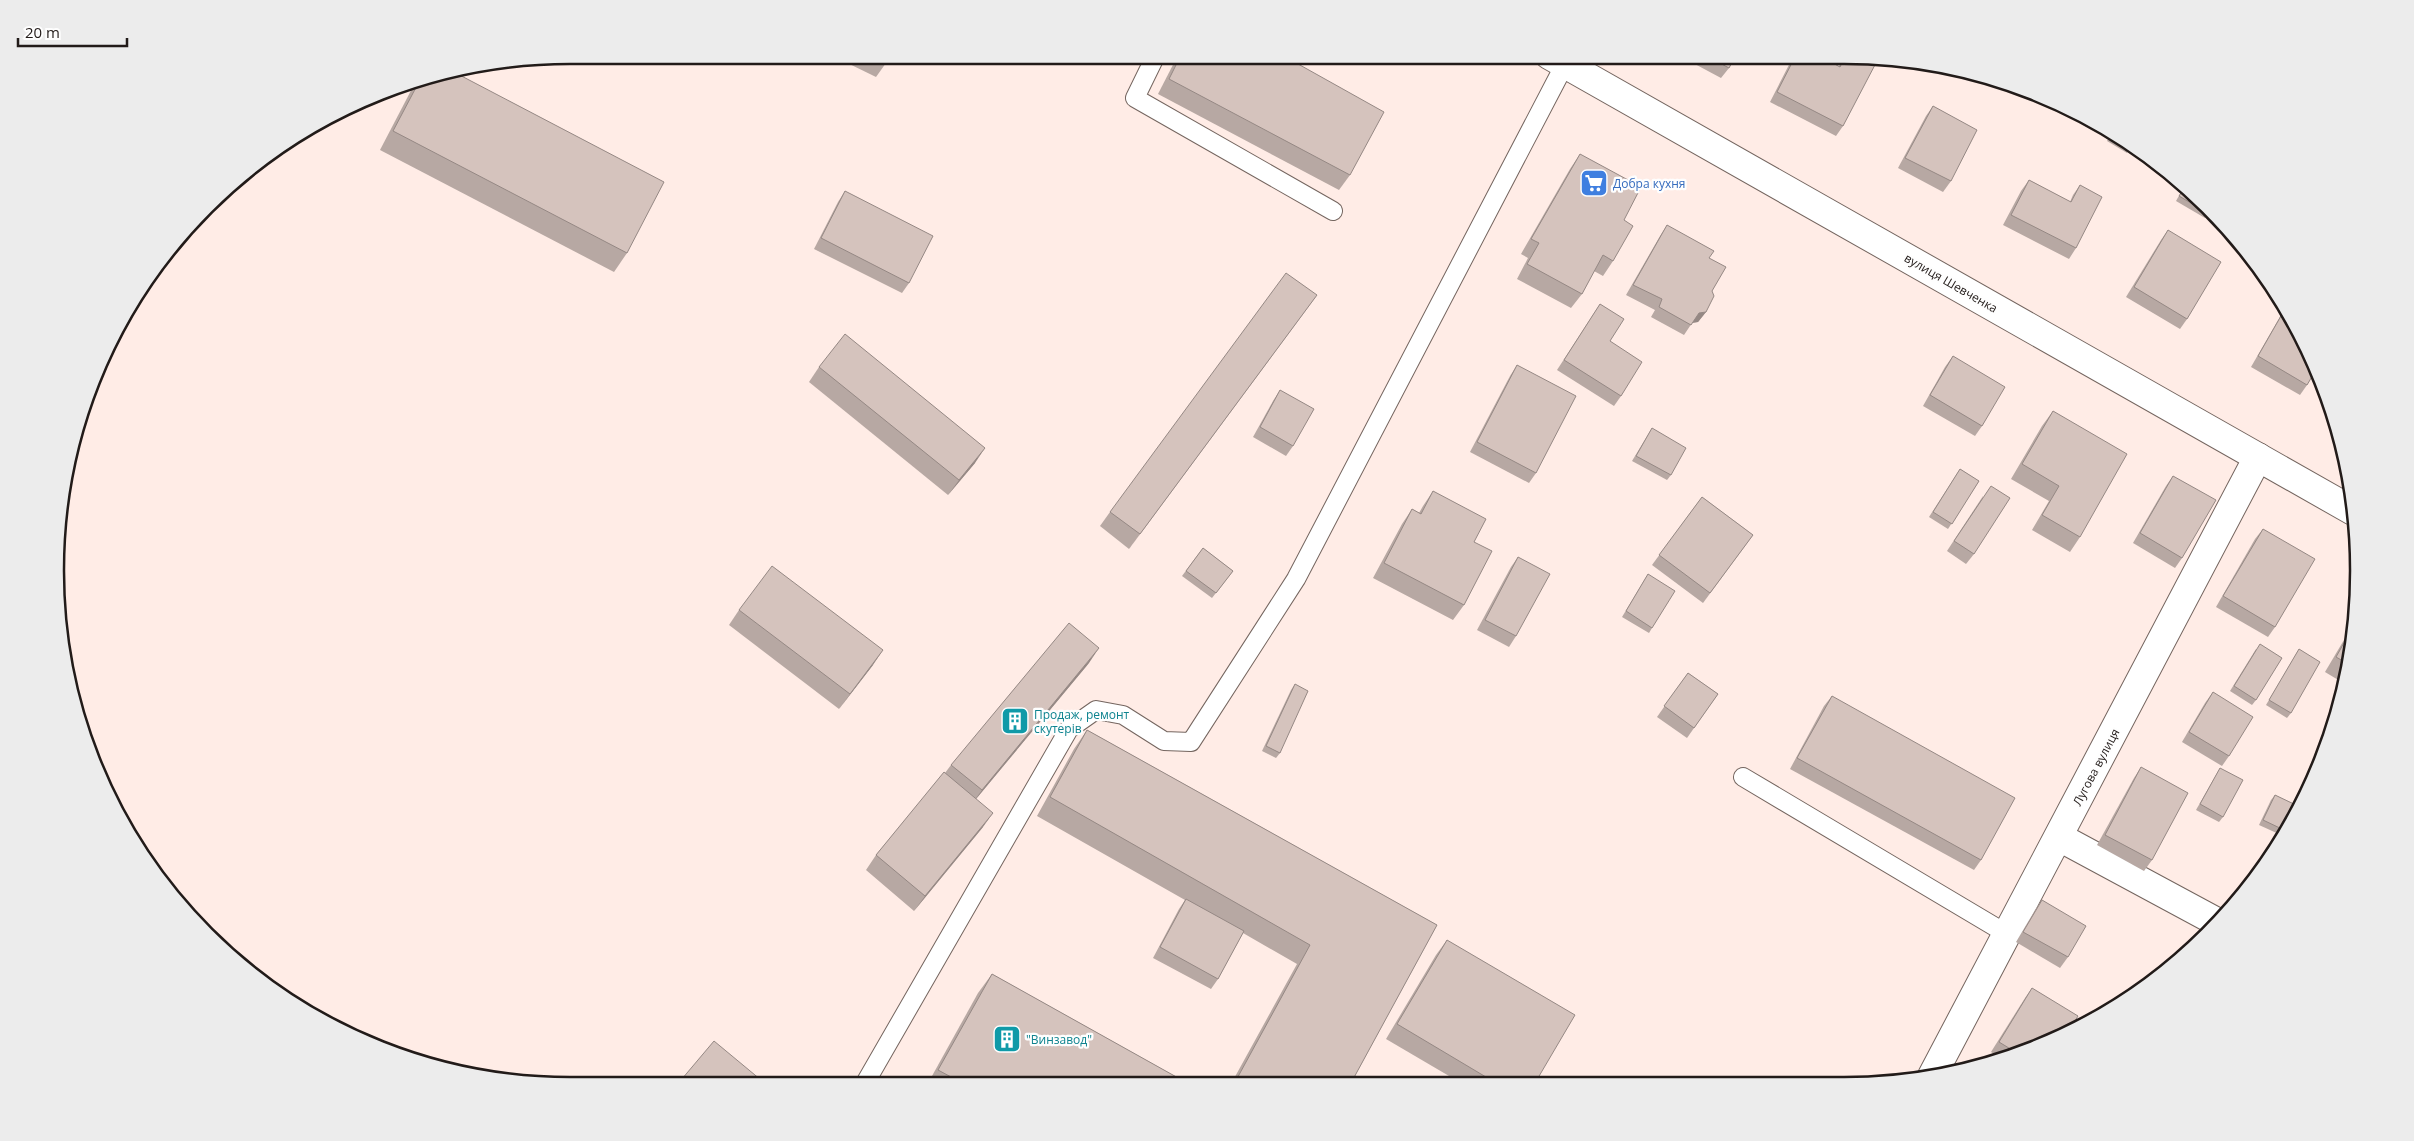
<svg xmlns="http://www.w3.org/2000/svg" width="2414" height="1141" font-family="'Open Sans',sans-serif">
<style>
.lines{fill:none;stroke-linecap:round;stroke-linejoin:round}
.lane-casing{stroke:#74655f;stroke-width:20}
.street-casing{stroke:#74655f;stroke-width:30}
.secondary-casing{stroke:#74655f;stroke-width:30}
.lane{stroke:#fff;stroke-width:18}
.street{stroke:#fff;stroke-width:28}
.secondary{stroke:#fff;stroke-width:28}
.wall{fill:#b7a8a3}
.shaded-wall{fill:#958884}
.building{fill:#d5c3bd;stroke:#958884}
.labels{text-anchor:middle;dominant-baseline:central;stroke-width:4.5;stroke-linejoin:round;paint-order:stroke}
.shop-label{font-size:12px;fill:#366cbe;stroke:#fefefe;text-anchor:start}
.street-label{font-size:12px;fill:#221b19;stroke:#fefefe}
.culture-label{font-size:12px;fill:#0d838f;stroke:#fefefe;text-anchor:start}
.rim{fill:none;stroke:#221b19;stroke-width:2.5}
</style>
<rect width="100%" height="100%" fill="#ffece6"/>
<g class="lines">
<!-- lane casing -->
<g class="lane-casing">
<g id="lane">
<path d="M1156,55l-21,43 198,113"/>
<path d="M1743,777l264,157"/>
<path d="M864,1085l205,-356 27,-19 27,5 41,26 27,1 105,-163 269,-515"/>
</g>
</g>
<!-- street casing -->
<g class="street-casing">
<g id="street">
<path d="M2059,837l156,84"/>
<path d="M1932,1076l326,-619"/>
</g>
</g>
<!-- secondary casing -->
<g class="secondary-casing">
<path id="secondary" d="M1549,55l804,456"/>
</g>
<!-- lane -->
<use href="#lane" class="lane"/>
<!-- street -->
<use href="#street" class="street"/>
<!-- secondary -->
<use href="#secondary" class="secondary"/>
</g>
<!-- wall -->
<g class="wall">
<path d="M831,55h59l-4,8 -10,14z"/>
<path d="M1178,55h104l68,120 -11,15 -181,-96z"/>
<path d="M1678,55h76l-6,8 -13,-6 -6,11 -8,10z"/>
<path d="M1794,55h24l21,11 6,-11 27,3 -29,68 -7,10 -66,-34z"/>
<path d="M1952,67l11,4 -1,2z"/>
<path d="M450,70l177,183 -13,19 -234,-122 37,-71z"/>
<path d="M1933,106l18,75 -8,11 -45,-24 28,-52z"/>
<path d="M2112,132l20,12 -5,9 -20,-12z"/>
<path d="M1580,154l33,107 -10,15 -9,-5 -12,23 -11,14 -54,-29 11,-21 -7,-4 49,-85z"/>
<path d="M2029,180l41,22 3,-7 7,-10 -4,63 -7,11 -66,-34 18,-34z"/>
<path d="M2184,187l24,19 3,3 -6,9 -29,-17z"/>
<path d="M845,191l64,92 -7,10 -88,-44 24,-47z"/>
<path d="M1667,225l45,66 -6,21 -8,10 -6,1 -8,12 -33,-18 4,-7 -29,-15 34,-59z"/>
<path d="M2168,230l19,89 -7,10 -54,-32 35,-57z"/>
<path d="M1317,295l-188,254 -29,-23 10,-14z"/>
<path d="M1600,304l10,37 11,55 -7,10 -57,-36z"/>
<path d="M2285,308l32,60 -10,17 -7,10 -49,-28z"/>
<path d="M1953,356l29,70 -7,10 -52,-30 22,-39z"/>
<path d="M1517,365l19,108 -7,10 -59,-31 40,-76z"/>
<path d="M819,367l156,96 -27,32 -139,-113z"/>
<path d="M1280,390l13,56 -7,10 -33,-19 20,-36z"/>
<path d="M2053,411l27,126 -10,15 -38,-22 17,-29 -38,-22 31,-53z"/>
<path d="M1652,428l19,47 -4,5 -35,-19z"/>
<path d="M1960,469l19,12 -31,48 -19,-12z"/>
<path d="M2173,476l9,82 -7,10 -42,-25 33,-57z"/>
<path d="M1433,491l41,51 -10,63 -11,15 -80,-42 29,-54 10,-15 7,4 4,-7z"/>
<path d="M1983,496l-9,58 -8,10 -19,-13z"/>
<path d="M1702,497l51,38 -50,68 -51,-38z"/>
<path d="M2263,529l12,98 -7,10 -52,-30 39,-68z"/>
<path d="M1203,548l30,23 -21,27 -30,-22z"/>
<path d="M1518,557l-2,79 -7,11 -32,-17 34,-63z"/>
<path d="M1648,574l4,54 -3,5 -27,-16z"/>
<path d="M739,610l134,55 -34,44 -110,-84z"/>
<path d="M2354,623l-5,48 -4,13 -20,-12z"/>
<path d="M2256,649v51l-4,5 -22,-14z"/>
<path d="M2299,649l-8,64 -4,5 -21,-13z"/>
<path d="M1089,663l-113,136 7,28 -69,84 -48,-41 10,-15 69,-82 6,-8z"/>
<path d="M1688,673l30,21 -31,44 -30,-21z"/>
<path d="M1295,684l-15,69 -4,5 -14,-7 29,-61z"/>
<path d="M2213,692l16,64 -7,10 -40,-24 23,-39z"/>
<path d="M1832,696l149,164 -7,10 -184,-101 34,-63z"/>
<path d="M1087,730l350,195 -86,158 -120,1 66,-120 -54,-31 -25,46 -7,10 -58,-31 26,-49 6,-9 -148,-84 37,-67z"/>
<path d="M2141,767l11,93 -8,11 -47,-26 37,-67z"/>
<path d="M2220,768l3,49 -4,5 -23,-12z"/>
<path d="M2275,795l23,11 -17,29 -22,-10 12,-25z"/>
<path d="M2042,900l26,57 -8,11 -44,-26 19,-32z"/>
<path d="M1447,940l88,143h-74l-75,-44 50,-84z"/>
<path d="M992,974l197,110 -262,1 51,-92z"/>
<path d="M2032,988l9,59 -41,11 -9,-6 34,-54z"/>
</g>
<!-- shaded-wall -->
<g class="shaded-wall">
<path d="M1317,295l-11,15 -177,239 11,-15z"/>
<path d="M1706,312l-8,10 -7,1 8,-10z"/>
<path d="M985,448l-10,15 -27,32 11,-15z"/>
<path d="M1099,648l-10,15 -118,142 11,-15z"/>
<path d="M883,650l-10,15 -34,44 11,-15z"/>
<path d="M993,813l-10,14 -69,84 11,-15z"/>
</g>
<!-- building -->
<g class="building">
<path d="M871,55h19l-4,8z"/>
<path d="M1181,55h101l102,57 -34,63 -181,-96z"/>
<path d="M1705,55h31l-7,13z"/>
<path d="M1796,55h22l22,12 6,-12 26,3 5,3 -34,65 -66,-34z"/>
<path d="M450,70l214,112 -37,71 -234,-122 28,-53z"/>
<path d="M1933,106l44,24 -26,51 -46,-23z"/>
<path d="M2112,132l20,12 -2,4 -20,-12z"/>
<path d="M1580,154l61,33 -17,33 9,6 -20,35 -10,-6 -21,39 -55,-30 12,-21 -8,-4z"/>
<path d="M2029,180l42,22 9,-17 22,12 -26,51 -65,-33z"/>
<path d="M2185,187l23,19 3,3 -3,4 -29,-17z"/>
<path d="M845,191l88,45 -24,47 -88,-45z"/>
<path d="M1667,225l47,26 -5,7 17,9 -14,24 2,5 -8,16 -7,1 -8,12 -32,-18 3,-8 -29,-14z"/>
<path d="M2168,230l53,32 -34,57 -53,-32z"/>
<path d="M1286,273l31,22 -177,239 -30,-22z"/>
<path d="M1600,304l24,15 -14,22 32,21 -21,34 -57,-36z"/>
<path d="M2285,309l32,59 -10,17 -49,-29z"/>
<path d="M845,334l140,114 -26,32 -140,-113z"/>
<path d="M1953,356l52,31 -23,39 -52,-31z"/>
<path d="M1517,365l59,31 -40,77 -59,-31z"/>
<path d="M1280,390l34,19 -21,37 -33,-19z"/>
<path d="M2053,411l74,43 -47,83 -38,-22 17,-29 -37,-22z"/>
<path d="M1652,428l34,20 -15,27 -35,-19z"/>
<path d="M1960,469l19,12 -27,43 -19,-12z"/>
<path d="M2173,476l43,24 -34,58 -42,-25z"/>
<path d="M1991,486l19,12 -36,56 -20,-13z"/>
<path d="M1433,491l53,28 -12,23 18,9 -28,54 -80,-42 28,-54 9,5z"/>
<path d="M1702,497l51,38 -43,58 -51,-38z"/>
<path d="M2263,529l52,30 -40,68 -52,-31z"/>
<path d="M1203,548l30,23 -17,22 -30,-22z"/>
<path d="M1518,557l32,17 -34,62 -31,-16z"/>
<path d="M772,566l111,84 -33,44 -111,-84z"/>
<path d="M1648,574l27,17 -23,37 -26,-17z"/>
<path d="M1069,623l30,25 -117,142 -31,-25z"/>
<path d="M2353,627l-3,38 -14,-8z"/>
<path d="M2260,644l22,14 -26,42 -22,-14z"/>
<path d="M2299,649l21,13 -29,51 -22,-13z"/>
<path d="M1688,673l30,21 -24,34 -30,-22z"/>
<path d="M1295,684l13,7 -28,62 -14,-7z"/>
<path d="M2213,692l40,25 -24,39 -40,-24z"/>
<path d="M1832,696l183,102 -34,62 -184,-102z"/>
<path d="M1087,730l350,195 -86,158 -117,1 76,-139 -260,-148z"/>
<path d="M2141,767l47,26 -36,67 -47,-25z"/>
<path d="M2220,768l23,12 -20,37 -23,-13z"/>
<path d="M944,772l49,41 -68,83 -49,-41z"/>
<path d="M2275,795l23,11 -14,24 -21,-10z"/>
<path d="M1186,899l58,32 -26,48 -58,-32z"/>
<path d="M2042,900l44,26 -18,31 -45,-25z"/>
<path d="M1447,940l128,75 -40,68h-39l-99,-59z"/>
<path d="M992,974l197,110 -223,1 -28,-15z"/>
<path d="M2032,988l46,28 -9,15 -28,16 -24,6 -18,-11z"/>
<path d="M714,1041l53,44 -91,1z"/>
</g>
<!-- icons -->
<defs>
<g id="supermarket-square" transform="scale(1.4375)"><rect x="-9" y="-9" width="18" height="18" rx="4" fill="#3f7fe0" stroke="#fefefe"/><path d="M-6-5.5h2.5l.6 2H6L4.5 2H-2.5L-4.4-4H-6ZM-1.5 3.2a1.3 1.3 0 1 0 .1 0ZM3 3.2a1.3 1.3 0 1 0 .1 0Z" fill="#fff"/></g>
<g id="building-square" transform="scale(1.4375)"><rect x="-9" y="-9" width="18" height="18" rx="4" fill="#0f9aa8" stroke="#fefefe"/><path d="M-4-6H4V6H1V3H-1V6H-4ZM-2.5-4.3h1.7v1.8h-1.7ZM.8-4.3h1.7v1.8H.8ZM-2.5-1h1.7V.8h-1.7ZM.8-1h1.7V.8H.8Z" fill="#fff"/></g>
</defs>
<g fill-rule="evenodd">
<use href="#supermarket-square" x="1594" y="183"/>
<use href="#building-square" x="1015" y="721"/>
<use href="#building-square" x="1007" y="1039"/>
</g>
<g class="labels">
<!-- shop labels -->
<g class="shop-label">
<text x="1613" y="183">Добра кухня</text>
</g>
<!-- street labels -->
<g class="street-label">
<text transform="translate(1951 283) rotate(30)">вулиця Шевченка</text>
<text transform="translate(2096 767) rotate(-62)">Лугова вулиця</text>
</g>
<!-- culture labels -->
<g class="culture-label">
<text x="1034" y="714">Продаж, ремонт<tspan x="1034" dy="14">скутерів</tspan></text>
<text x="1026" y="1039">"Винзавод"</text>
</g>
</g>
<!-- crop -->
<path d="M0 0H2414V1141H0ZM570 64H1844A506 506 0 0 1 2350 570V571A506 506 0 0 1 1844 1077H570A506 506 0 0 1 64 571V570A506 506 0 0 1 570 64Z" fill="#ececec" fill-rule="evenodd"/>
<path class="rim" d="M570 64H1844A506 506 0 0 1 2350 570V571A506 506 0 0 1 1844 1077H570A506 506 0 0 1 64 571V570A506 506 0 0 1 570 64Z"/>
<!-- scale -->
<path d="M18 38v8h109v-8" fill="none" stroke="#221b19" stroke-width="2.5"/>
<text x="25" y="38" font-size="15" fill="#221b19" stroke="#fefefe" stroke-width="4" paint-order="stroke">20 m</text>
</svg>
